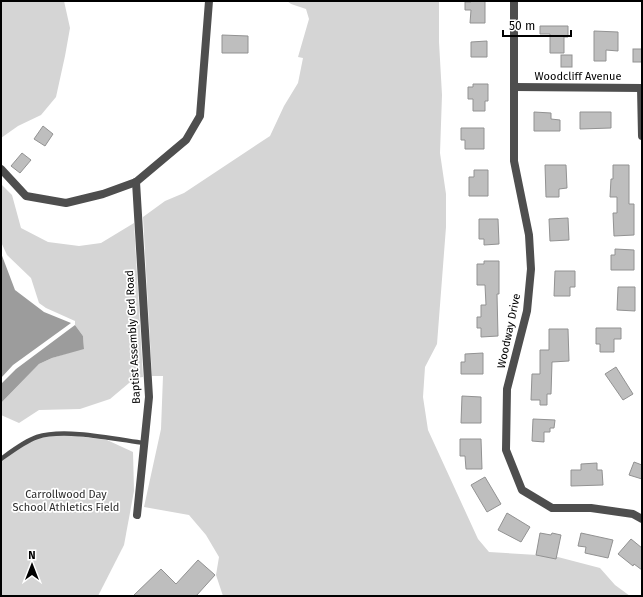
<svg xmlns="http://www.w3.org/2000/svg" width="643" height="597" font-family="'Fira Sans',sans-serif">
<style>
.green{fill:#d5d5d5}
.water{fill:#9c9c9c}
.building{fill:#bebebe;stroke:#929292}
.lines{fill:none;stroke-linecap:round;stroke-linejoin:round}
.lane{stroke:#4e4e4e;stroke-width:4.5}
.street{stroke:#4e4e4e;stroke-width:8}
.labels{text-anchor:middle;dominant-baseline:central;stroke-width:3.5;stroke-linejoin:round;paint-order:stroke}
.street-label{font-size:11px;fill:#000;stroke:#fff}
.park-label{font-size:11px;fill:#2c2c2c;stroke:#fff}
</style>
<rect width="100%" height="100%" fill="#fff"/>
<!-- green -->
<g class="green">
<path d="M1,1h63l6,27 -5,28 -9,41 -15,18 -23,11 -17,12z"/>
<path d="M287,1h152v41l3,53 -2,58 6,41v33l-9,117 -12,23 -2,30 5,33 50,109 11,13 65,4 46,12 15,17 15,11h-407l-7,-21 3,-18 -13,-22 -17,-20 -45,-8 17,-78 2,-53h-11l-9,-159 22,-16 19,-8 86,-57 14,-30 14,-23 5,-25 -5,-1 11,-38 -3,-10 -15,-5z"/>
<path d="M1,184l11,11 9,33 27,14 31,4 22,-3 33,-20 9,154 -8,1 -25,21 -30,10 -41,1 -20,13 -18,-8v-12l38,-39 13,-6 32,-10 -1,-12 -8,-11v-4l-29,-13 -7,-5 -8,-25 -24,-23 -6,-13z"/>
<path d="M55,433l52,7 26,12 1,39 -10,54 -26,51h-97v-136l33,-22z"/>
</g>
<!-- water -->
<g class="water">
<path d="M1,253l14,37 29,22 27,11 -58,42 -12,13z"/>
<path d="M75,325l8,11 1,13 -32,9 -13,6 -38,39v-19l15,-15z"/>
</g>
<!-- building -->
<g class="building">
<path d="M471,1h14v22h-15l1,-13h-6v-8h6z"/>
<path d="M540,26h28v11h-4v16h-14v-19h-10z"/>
<path d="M594,31l24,1v19l-12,-1v11h-12z"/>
<path d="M222,35l26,1v17h-26z"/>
<path d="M487,41v16h-16v-15z"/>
<rect x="633" y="49" width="9" height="13"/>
<rect x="561" y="55" width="11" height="12"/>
<path d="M473,84h15v17h-3v10h-12v-12h-5v-12h5z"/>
<path d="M534,112l17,1v6l9,1v11h-26z"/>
<path d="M580,112h31v16l-31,1z"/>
<path d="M43,126l10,8 -8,12 -11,-7z"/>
<path d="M461,128h23v21h-19v-9h-4z"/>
<path d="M22,153l9,7 -11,13 -9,-7z"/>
<path d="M545,165h21l1,23 -8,1v8h-13z"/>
<path d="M613,165h16v39h5v31l-20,1 -1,-23h4v-16h-7l1,-18h2z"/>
<path d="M474,170h14v26h-19v-19h5z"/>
<path d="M568,218l1,22 -19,1 -1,-22z"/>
<path d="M479,219h19l1,25 -15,1v-6h-5z"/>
<path d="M615,249l19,1v20h-23v-15h4z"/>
<path d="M484,261h15v33h-2l1,42 -17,1v-9h-4v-11h4v-12h5l-1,-20h-8v-21h7z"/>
<path d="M555,271h20v16h-5v9h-16z"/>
<path d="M618,287h17v24l-18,-1z"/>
<path d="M596,328h25v11h-7v13h-14v-8h-4z"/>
<path d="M549,329h19l1,32 -17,1 -1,32h-4v11h-7v-5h-9l1,-26h8v-24h9z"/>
<path d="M483,353v21h-22v-12h4v-8z"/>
<path d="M616,367l17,27 -10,6 -18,-26z"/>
<path d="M462,396l19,1v26h-20z"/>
<path d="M533,419l22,1 -1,8h-4v4h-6v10l-12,-1z"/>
<path d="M460,439h21l1,30h-16l-1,-13h-5z"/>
<path d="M634,462l8,3v14l-13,-4z"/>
<path d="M597,463v7h5l1,15 -32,1v-16h10v-6z"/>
<path d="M485,477l16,27 -14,8 -16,-27z"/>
<path d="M507,513l23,14 -9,15 -23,-12z"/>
<path d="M540,533l11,2 1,-2 9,2 -5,24 -20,-4z"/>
<path d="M581,533l32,7 -5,18 -23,-5 1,-6 -8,-1z"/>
<path d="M631,539l11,9v22l-8,-6 -1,2 -15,-12z"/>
<path d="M198,560l17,15 -19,21h-63l28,-27 15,15z"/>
</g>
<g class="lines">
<!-- lane -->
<path class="lane" d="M1,459c11,-8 24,-18 36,-22 27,-9 78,2 107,6"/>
<!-- street -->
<g class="street">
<path d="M514,1v160l15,74 2,34 -4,42 -20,78 -1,61 16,40 30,18h39l42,6 9,5"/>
<path d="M514,87l128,1"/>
<path d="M641,88l1,48"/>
<path d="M1,169l25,27 40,7 37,-9 33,-12 50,-42 14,-24 9,-115"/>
<path d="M136,182l13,215 -12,118"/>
</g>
</g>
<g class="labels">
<!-- street labels -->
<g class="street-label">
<text x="578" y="76">Woodcliff Avenue</text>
<text transform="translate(509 331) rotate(-78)">Woodway Drive</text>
<text transform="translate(133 337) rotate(-93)">Baptist Assembly Grd Road</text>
</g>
<!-- park labels -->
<g class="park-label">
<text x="66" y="494">Carrollwood Day<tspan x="66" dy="13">School Athletics Field</tspan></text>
</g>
</g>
<!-- border -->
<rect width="643" height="597" fill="none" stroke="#000000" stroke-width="4"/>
<!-- north arrow -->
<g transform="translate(32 565)" stroke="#ffffff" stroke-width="3" paint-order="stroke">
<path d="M0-3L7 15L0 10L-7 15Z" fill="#000000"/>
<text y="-6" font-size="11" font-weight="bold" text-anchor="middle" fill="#000000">N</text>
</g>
<!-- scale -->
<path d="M503 30v6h68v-6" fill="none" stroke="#000000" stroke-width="2"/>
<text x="509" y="30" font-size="12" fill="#000000" stroke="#ffffff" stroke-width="3" paint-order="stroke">50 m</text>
</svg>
